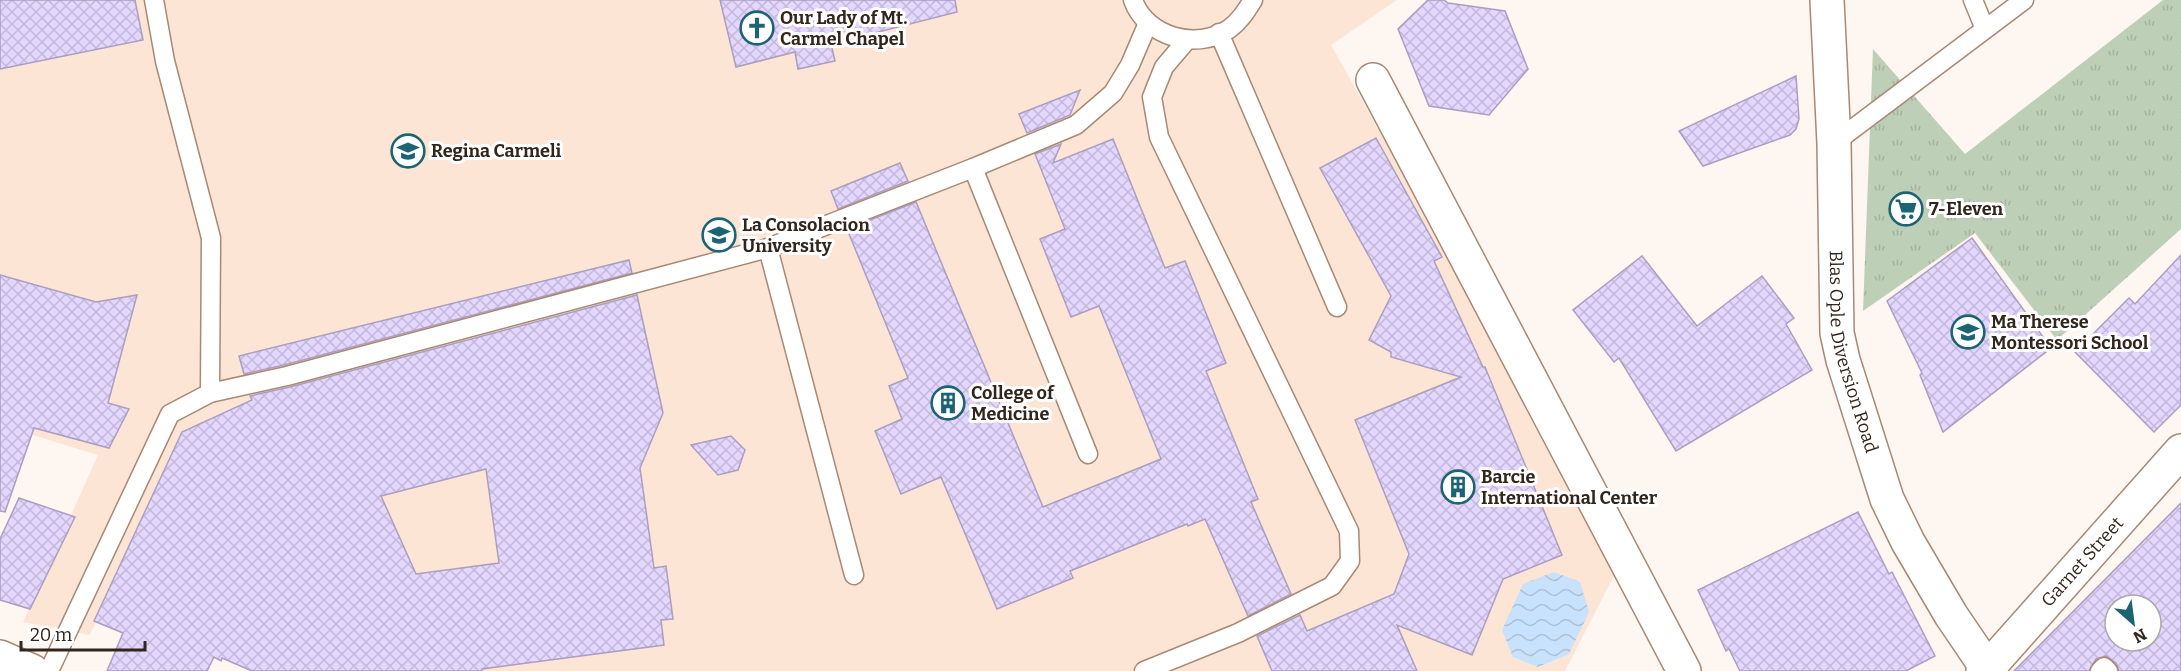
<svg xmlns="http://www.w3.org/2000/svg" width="2181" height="671" font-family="Bitter,serif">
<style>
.built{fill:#fde5d5}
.grass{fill:url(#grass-tufts)}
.water{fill:url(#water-waves)}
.building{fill:url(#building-cross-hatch);stroke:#aa9fc0;stroke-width:1.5;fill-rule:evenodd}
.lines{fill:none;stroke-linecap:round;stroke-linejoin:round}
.service-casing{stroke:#a78974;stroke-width:21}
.minor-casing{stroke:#a78974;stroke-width:36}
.secondary-casing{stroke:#a78974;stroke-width:36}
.service{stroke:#fff;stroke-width:18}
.minor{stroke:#fff;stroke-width:33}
.secondary{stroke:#fff;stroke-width:33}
.labels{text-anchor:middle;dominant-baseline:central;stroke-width:6;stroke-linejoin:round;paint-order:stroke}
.poi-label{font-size:18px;font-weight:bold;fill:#31251c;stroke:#fff;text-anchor:start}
.street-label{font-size:18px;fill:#31251c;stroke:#fff}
</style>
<defs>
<pattern id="grass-tufts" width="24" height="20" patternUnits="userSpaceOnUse" patternTransform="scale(1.5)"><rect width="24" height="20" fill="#becfb8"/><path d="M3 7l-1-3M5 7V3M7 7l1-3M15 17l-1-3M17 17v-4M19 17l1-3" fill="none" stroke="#a4b29e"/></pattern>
<pattern id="water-waves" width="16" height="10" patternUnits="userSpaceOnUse" patternTransform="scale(1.5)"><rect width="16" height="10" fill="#c8e1fc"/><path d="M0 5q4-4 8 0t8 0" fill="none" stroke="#acc1d7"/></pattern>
<pattern id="building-cross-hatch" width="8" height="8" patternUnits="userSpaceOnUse" patternTransform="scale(1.5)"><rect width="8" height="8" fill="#e3d6ff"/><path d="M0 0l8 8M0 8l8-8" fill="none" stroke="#c3b8da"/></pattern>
</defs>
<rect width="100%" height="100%" fill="#fdf6f1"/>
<!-- built -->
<path class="built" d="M0,0h1397l-66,45 290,517 -56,109h-1171l-89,-174 -144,-21 -71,159 -67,-13 75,-167 -98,-30z"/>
<!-- grass -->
<path class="grass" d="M2163,0h18v229l-124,111 -82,-107 -112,78 10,-262 92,105z"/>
<!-- water -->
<path class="water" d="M1554,572l26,10 9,30 -20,42 -31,13 -25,-10 -11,-27 21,-46z"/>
<!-- building -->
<g class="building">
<path d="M0,0h135l8,40 -143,29z"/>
<path d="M720,0h235l2,12 -126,32 4,17 -37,8 -3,-17 -59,15z"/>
<path d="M1428,0h16l4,3 57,8 23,58 -39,46 -60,-9 -31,-77z"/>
<path d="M1796,76l3,43 -3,10 -6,6 -87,31 -24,-35z"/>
<path d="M1080,90l-10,25 -43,18 -8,-19z"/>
<path d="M1376,138l66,119 -8,4 49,106h2l77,188 -59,24 -31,76 -75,-30 20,46h-145l-15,-35 43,-21 7,16 87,-37 15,-40 -54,-134 106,-43 -70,-20v-5l-22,-12 22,-44 -71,-128z"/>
<path d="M1113,139l52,129 20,-7 41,102 -20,8 52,128 -7,3 40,92 -43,22 -43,-97 -17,7 -1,-2 -117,47 3,7 -76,31 -56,-132 -40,17 -26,-63 27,-12 -13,-33 19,-8 -61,-149 69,-27 127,305 118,-48 -62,-153 -28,11 -31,-78 25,-10 -30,-75 26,-10 -8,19z"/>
<path d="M900,163l8,18 -70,28 -7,-18z"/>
<path d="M1972,238l79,110 -108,84 -23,-57 2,-2 -35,-72z"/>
<path d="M2181,255v150l-27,27 -79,-80 54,-54 6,6z"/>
<path d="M1642,256l55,70 65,-50 32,42 -8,6 26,46 -136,81 -57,-93 -5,4 -41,-52z"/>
<path d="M629,260l3,13 -348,92 -40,9 -5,-18z"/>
<path d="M0,275l96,27 41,-7 -29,108 21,6 -20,39 -75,-20 -29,84 -5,-1z"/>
<path d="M637,295l26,118 -23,55 14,100 12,-2 7,53 -12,1 3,25 -182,24v2h-230l-30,-13 -1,3 -7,-4 -7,14h-100l16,-38 -29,-12 88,-189 70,-32 -2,-4 40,-9zM486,469l13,94 -83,11 -35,-78z"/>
<path d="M731,436l14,14 -7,20 -20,5 -27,-30z"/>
<path d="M19,498l56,19 -45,92 -30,-9v-61z"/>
<path d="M2181,503v168h-62l-3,-8 -10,-7 -10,3 -7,12h-75zM2115,605h36v36h-36z"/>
<path d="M1858,512l31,62 3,-2 43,84 -29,15h-166l-11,-22 -3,2 -28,-61z"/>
</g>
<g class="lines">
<!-- service casing -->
<g class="service-casing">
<g id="service">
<path d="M154,0l11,61 46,177 -1,155"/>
<path d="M1133,0c13,37 64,51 96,29 11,-8 17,-18 24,-29"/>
<path d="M1973,0l12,29"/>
<path d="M1219,33l118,274"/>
<path d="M1834,143l190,-143"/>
<path d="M973,168l115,286"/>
<path d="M768,248l86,327"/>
<path d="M49,671l121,-257 40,-21 77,-17 481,-128 205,-80 103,-43 37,-32 17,-28 18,-42"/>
<path d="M1144,671l94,-38 94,-47 18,-25 -1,-30 -190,-394 -7,-40 12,-30 23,-27"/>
<path d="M2100,671l4,-4 4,4"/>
</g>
</g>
<!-- minor casing -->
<g class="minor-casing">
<g id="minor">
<path d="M1373,80l311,591"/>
<path d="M0,657l32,14"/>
<path id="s1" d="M1983,671l4,-2 194,-218"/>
</g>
</g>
<!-- secondary casing -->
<g class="secondary-casing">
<g id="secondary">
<path id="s2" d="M1827,0l7,143 3,190 6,27 44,139 21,43 43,73 38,56"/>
</g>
</g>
<!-- service -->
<use href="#service" class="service"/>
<!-- minor -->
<use href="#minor" class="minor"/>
<!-- secondary -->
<use href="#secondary" class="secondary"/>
</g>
<!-- icons -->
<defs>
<g id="church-ring" transform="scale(1.725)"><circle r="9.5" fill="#fff" stroke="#1c6473" stroke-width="1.5"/><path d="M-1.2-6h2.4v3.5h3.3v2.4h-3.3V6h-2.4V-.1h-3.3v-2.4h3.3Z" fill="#1c6473"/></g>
<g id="university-ring" transform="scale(1.725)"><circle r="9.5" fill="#fff" stroke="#1c6473" stroke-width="1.5"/><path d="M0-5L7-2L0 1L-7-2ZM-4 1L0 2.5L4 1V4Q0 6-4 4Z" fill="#1c6473"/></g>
<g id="supermarket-ring" transform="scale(1.725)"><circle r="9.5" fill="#fff" stroke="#1c6473" stroke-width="1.5"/><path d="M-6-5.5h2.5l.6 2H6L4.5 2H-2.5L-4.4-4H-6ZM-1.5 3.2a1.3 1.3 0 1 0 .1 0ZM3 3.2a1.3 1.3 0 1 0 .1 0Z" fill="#1c6473"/></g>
<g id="school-ring" transform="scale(1.725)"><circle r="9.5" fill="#fff" stroke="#1c6473" stroke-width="1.5"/><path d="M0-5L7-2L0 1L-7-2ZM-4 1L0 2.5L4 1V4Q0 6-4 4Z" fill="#1c6473"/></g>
<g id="building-ring" transform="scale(1.725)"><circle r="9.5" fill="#fff" stroke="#1c6473" stroke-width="1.5"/><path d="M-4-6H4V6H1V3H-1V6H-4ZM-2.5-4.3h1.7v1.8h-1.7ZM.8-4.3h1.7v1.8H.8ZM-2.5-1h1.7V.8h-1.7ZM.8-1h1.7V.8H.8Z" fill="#1c6473"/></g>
</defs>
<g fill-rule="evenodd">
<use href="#church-ring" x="757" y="28"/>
<use href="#university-ring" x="408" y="151"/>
<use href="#supermarket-ring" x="1906" y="209"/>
<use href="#university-ring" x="719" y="235"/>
<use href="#school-ring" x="1968" y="332"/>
<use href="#building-ring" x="948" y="403"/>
<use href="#building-ring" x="1458" y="487"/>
</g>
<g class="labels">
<!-- poi labels -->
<g class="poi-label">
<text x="780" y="18">Our Lady of Mt.<tspan x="780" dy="21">Carmel Chapel</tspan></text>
<text x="431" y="151">Regina Carmeli</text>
<text x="1929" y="209">7-Eleven</text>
<text x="742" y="225">La Consolacion<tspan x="742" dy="21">University</tspan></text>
<text x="1991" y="322">Ma Therese<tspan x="1991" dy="21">Montessori School</tspan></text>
<text x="971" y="393">College of<tspan x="971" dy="21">Medicine</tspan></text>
<text x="1481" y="477">Barcie<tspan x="1481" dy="21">International Center</tspan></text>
</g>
<!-- street labels -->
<g class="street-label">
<text stroke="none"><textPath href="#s2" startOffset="354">Blas Ople Diversion Road</textPath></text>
<text stroke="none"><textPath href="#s1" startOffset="148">Garnet Street</textPath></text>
</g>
</g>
<!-- north arrow -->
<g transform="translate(2133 623) rotate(152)"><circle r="28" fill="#ffffff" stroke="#ada8a4" stroke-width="1.5"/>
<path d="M0-4.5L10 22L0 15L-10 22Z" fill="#1c6473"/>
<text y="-9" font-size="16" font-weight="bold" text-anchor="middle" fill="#31251c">N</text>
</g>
<!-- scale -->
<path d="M21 641v9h124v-9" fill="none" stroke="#31251c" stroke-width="3"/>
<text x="30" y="641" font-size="18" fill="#31251c" stroke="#ffffff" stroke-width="4.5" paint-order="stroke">20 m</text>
</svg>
